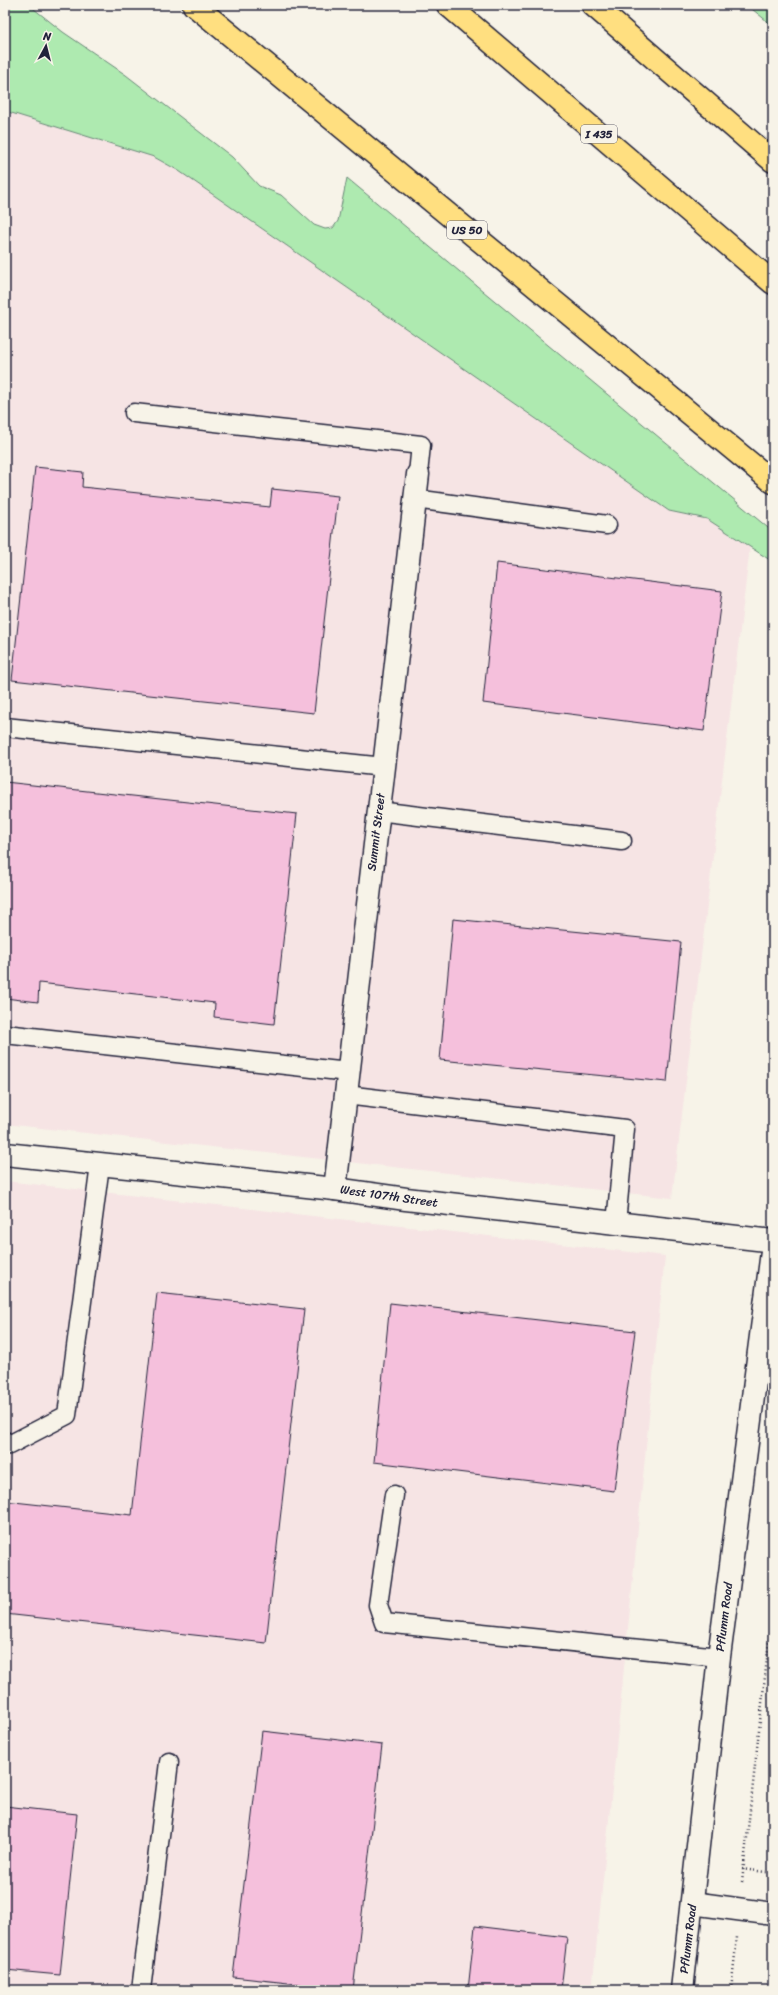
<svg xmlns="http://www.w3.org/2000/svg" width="778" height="1995" font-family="Sriracha,sans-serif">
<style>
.built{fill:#f6e4e4}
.green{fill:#aeeab0;stroke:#688676}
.building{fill:#f5c0dc;stroke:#22223b}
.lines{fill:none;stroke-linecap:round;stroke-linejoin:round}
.service-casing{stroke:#22223b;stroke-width:21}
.minor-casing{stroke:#22223b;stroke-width:25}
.secondary-casing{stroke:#22223b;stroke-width:25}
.motorway-casing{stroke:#22223b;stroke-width:25}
.path{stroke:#22223b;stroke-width:2.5;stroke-dasharray:1 3;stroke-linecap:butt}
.service{stroke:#f7f3e8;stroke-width:18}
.minor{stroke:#f7f3e8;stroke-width:22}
.secondary{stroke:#f7f3e8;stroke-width:22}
.motorway{stroke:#ffdf80;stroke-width:22}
.labels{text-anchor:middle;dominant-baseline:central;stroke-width:3;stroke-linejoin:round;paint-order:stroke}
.shield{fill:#f7f3e8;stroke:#62616f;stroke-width:1}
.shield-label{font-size:11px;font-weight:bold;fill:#22223b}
.street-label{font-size:12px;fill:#22223b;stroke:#f7f3e8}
</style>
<rect width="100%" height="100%" fill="#f7f3e8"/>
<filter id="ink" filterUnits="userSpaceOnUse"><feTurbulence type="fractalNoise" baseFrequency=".025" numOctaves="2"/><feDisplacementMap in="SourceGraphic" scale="8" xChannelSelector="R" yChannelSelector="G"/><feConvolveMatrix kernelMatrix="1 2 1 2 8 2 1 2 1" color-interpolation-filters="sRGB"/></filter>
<g filter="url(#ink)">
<!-- built -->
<g class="built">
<path d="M5,111l149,46 25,14 490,340 38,8 43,28 -78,651 -667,-74z"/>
<path d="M5,1181l660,75 -73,734h-587z"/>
</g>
<!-- green -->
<g class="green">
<path d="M5,5h24l34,27 63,43 106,82 27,29 22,9 33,30 11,4 8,-1 5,-7 9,-43 426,354v30l-66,-43 -38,-8 -490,-340 -25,-14 -149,-46z"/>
<path d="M747,5h26v21z"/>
</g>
<!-- building -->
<g class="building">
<path d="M35,467l48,5 -1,15 188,20 2,-18 66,7 -24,217 -302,-33z"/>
<path d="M497,563l225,28 -18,140 -221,-28z"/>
<path d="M5,782l292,32 -23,210 -60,-7 1,-14 -176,-20 -1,19 -33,-4z"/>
<path d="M453,919l228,23 -14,140 -227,-22z"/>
<path d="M157,1293l147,16 -38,334 -261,-29v-113l127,14z"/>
<path d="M390,1303l245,28 -21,160 -240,-29z"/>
<path d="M262,1731l120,14 -29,245 -120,-13z"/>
<path d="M5,1806l72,8 -17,161 -55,-5z"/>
<path d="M475,1926l92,11 -6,53h-93z"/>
</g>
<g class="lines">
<!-- service casing -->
<g class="service-casing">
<g id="service">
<path d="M134,413l287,32 -3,29"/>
<path d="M415,499l192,26"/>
<path d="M5,727l379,40"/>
<path d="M378,811l244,30"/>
<path d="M5,1034l343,38"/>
<path d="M346,1095l279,34 -9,94"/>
<path d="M5,1441l4,4 58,-30 33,-250"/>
<path d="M394,1495l-16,110 6,18 335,34"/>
<path d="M141,1990l28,-228"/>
</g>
</g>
<!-- minor casing -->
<g class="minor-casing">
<g id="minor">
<path d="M5,1154l330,35 71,10 367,42"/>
<path d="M335,1189l83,-715"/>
<path d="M692,1903l81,11"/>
</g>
</g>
<!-- secondary casing -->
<g class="secondary-casing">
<path id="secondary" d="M682,1990l37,-333 54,-413"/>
</g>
<!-- motorway casing -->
<g class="motorway-casing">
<g id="motorway">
<path d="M194,5l579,477"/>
<path d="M448,5l325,278"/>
<path d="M593,5l180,156"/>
</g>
</g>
<!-- path -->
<g class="path">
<path d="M742,1869l31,4"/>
<path d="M742,1882l31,-277"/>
<path d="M731,1990l6,-53"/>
</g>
<!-- service -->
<use href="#service" class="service"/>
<!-- minor -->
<use href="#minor" class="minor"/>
<!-- secondary -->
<use href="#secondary" class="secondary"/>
<!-- motorway -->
<use href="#motorway" class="motorway"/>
</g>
</g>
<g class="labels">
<!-- shield labels -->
<g class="shield">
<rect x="581" y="125" width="36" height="18" rx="3"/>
<rect x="447" y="221" width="40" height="18" rx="3"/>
</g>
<g class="shield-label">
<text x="599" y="134">I 435</text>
<text x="467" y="230">US 50</text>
</g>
<!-- street labels -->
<g class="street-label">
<text transform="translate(376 832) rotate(-83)">Summit Street</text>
<text transform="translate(389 1196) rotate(8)">West 107th Street</text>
<text transform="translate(724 1617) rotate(-83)">Pflumm Road</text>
<text transform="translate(688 1939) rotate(-83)">Pflumm Road</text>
</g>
</g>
<!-- margin -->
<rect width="778" height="1995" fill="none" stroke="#f7f3e8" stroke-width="20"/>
<rect x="10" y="10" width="758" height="1975" fill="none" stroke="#22223b" stroke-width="1.5" filter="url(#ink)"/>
<!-- north arrow -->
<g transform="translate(46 46) rotate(7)" stroke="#f7f3e8" stroke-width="3" paint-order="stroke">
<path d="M0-3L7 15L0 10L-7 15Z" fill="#22223b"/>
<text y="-6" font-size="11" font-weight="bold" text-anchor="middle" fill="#22223b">N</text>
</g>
</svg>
